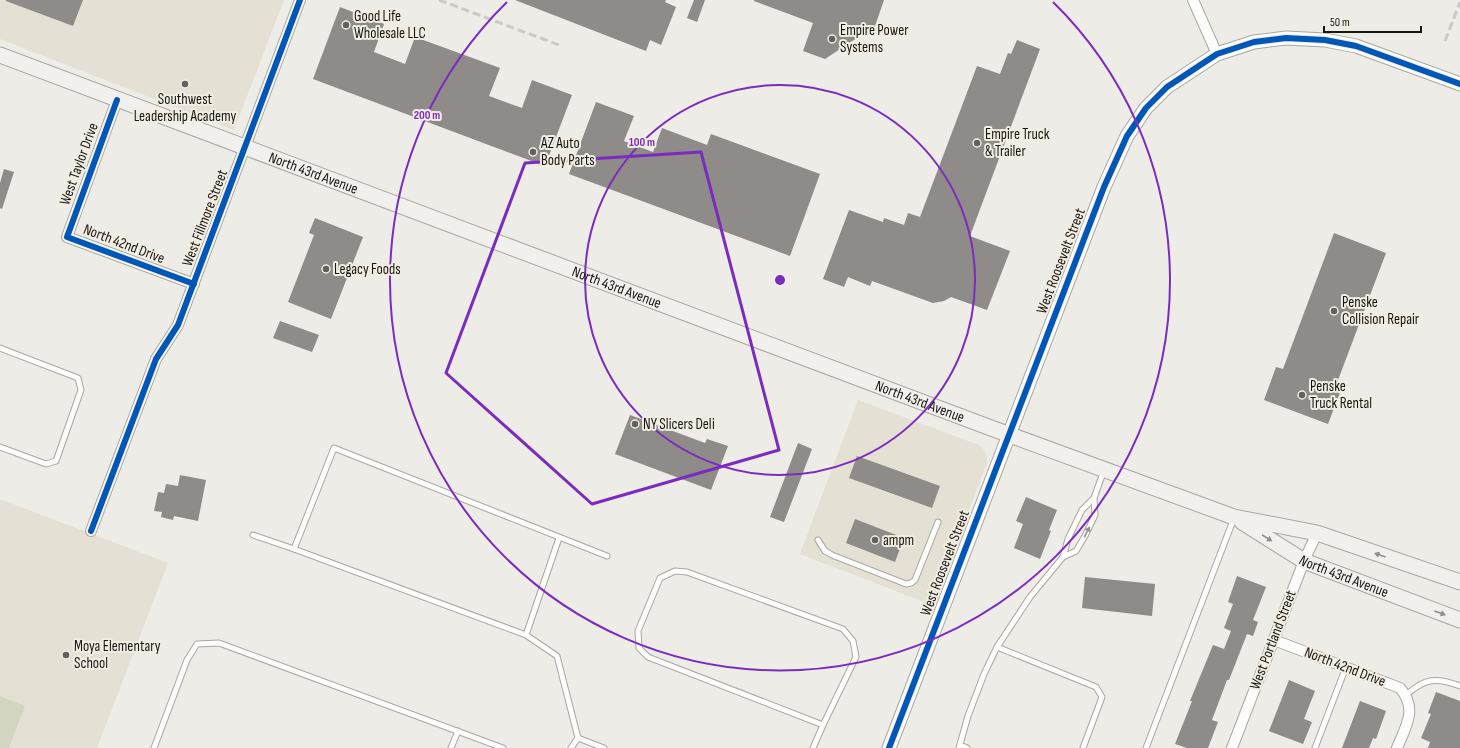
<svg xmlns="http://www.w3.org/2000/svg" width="1460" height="748" font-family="'Sofia Sans Condensed',sans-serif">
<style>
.built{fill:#e5e0d4}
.green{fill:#d3d5c3}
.building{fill:#8e8b88}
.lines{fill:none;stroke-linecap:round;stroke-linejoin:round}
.service-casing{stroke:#a9a7a2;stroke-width:7}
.minor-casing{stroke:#a9a7a2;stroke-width:12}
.tertiary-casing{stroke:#a9a7a2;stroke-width:15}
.secondary-casing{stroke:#a9a7a2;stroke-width:17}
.service{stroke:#fcfcfb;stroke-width:5}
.minor{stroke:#fcfcfb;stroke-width:10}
.tertiary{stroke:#fcfcfb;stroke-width:13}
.secondary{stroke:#f2f0ec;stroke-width:15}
.rail{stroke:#cbcac8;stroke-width:3;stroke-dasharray:8 4;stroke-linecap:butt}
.cycleway-casing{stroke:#f2ede2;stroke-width:8}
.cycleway{stroke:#0057b8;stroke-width:6}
.oneway{fill:#959493}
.oneway2{fill:#908e8a}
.marked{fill:none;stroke:#7b2cbf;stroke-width:3;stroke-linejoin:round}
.ring{fill:none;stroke:#7b2cbf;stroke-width:2}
.poi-dot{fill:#63615d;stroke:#f2ede2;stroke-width:1.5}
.labels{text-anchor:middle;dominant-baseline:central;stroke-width:4;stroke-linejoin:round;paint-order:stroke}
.poi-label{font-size:15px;fill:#181613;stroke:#f2ede2;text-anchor:start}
.street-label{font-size:15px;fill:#181613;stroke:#f2ede2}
.centre{fill:#7b2cbf;stroke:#f2ede2;stroke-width:2}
.ring-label{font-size:12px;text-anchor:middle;font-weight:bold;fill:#7b2cbf;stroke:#f2ede2;stroke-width:4;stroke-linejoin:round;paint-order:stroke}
</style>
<rect width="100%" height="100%" fill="#eeece6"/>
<!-- built -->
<g class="built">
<path d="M0,0h284l-50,130 -234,-91z"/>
<path d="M858,400l121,45 5,5 3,6v7l-55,142 -132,-51z"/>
<path d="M0,499l168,64 -71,185h-97z"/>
</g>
<!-- green -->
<path class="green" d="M0,696l25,10 -16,42h-9z"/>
<!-- building -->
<g class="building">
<path d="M6,0h77l-10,26 -67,-25z"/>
<path d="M515,0h151l-1,2 11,5 -15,38 -11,-5 -4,11z"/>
<path d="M694,0h11l-8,22 -10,-4z"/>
<path d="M754,0h130l-9,26 -50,33 -22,-8 10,-28 -59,-22z"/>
<path d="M340,7l44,17 -10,28 31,12 10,-27 85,31 -11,28 33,12 10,-28 40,15 -27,71 -232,-87z"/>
<path d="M1017,40l23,9 -70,187 40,15 -23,59 -36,-13 -7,4 -11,2 -61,-22 -2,5 -22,-9 -4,10 -21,-8 26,-69 34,12 1,-4 20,7 4,-12 12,4 57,-151 23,8 8,-21 3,1z"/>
<path d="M596,102l38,14 -10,25 29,11 9,-24 45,17 4,-11 109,40 -30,82 -221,-82z"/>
<path d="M4,169l10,3 -12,37 -2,-1v-25z"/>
<path d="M315,218l48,19 -32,82 -43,-17 26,-67 -5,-2z"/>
<path d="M1334,233l52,20 -51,135 6,2 -13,34 -64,-24 12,-33 7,2z"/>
<path d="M280,321l39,14 -7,17 -39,-14z"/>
<path d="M630,415l75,28 2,-4 21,7 -17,44 -96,-36z"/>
<path d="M798,443l14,6 -28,73 -14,-5z"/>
<path d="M857,456l83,30 -8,22 -83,-30z"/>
<path d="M180,475l26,5 -8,41 -24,-5 -1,4 -12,-3 1,-5 -8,-1 4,-19 6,1 2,-9 12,2z"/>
<path d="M1026,497l31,13 -8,20 2,1 -11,28 -26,-11 9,-24 -7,-3z"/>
<path d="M855,519l49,19 -9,24 -49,-19z"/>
<path d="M1237,576l29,11 -13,33 5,2 -5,14 -6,-2 -18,46h-2l-15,40 6,2 -10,26h-21l-12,-4 17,-43h-2l23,-56 11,4 7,-18 -7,-3 9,-24 -5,-2z"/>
<path d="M1085,577l70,7 -3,32 -70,-8z"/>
<path d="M1289,680l26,11 -11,28 8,3 -9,22 -34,-13z"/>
<path d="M1436,692l24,9v47h-32l2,-6 -9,-4 10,-24 -3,-1z"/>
<path d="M1360,701l26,10 -10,28 -3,-1 -4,10h-27z"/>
</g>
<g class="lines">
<!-- service casing -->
<g class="service-casing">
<g id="service">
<path d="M0,348l78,30 3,12 -25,71 -10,3 -46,-17"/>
<path d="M253,535l41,14 232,86 31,21 21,82 26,10"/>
<path d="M818,540l7,11 7,4 74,29 5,-1 4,-3 23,-58"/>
<path d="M294,549l40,-101 273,108"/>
<path d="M1063,557l13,-6 9,-15 10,-21 -1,-17"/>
<path d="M675,571l12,1 156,57 10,12 3,16 -33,68 -175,-68 -9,-9 -1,-17 22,-53z"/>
<path d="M526,635l33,-97"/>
<path d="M997,647l99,40 6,10 -19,51"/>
<path d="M1406,695c19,-17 30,-18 54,-9"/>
<path d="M960,745l7,3"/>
<path d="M154,748l33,-88 10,-16 22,-1 284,105"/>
<path d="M451,748l7,-17"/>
<path d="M571,748l7,-10"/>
<path d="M813,748l10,-23"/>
<path d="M959,748l9,-32 16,-42 13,-27 33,-50 33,-40 5,-18 14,-29 12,-12 10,-28"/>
<path d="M1146,748l88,-230"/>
<path d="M1315,748l31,-81"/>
</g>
</g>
<!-- minor casing -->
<g class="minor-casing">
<g id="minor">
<path d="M1193,0l24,54"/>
<path d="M117,100l-50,137 127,47"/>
<path d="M91,531l65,-172 22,-34 122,-325"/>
<path d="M1274,640l126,48c18,21 6,38 -3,60"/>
<path d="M1232,748l72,-187 13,-28"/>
</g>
</g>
<!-- tertiary casing -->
<g class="tertiary-casing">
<path id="tertiary" d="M889,748l215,-561 23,-51 19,-28 21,-21 50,-33 37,-12 32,-4 39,2 31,6 104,38"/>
</g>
<!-- secondary casing -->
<g class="secondary-casing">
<g id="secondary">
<path id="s1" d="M0,55l991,373 243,89 83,16 143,49"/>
<path id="s2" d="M1242,522l62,39 156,59"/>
</g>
</g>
<!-- service -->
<use href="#service" class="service"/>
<!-- minor -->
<use href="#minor" class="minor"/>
<!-- tertiary -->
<use href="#tertiary" class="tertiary"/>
<!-- secondary -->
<use href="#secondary" class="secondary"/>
<!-- rail -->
<g class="rail">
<path d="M439,0l120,45"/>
<path d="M1445,41l15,-39"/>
</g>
<!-- cycleway casing -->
<g class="cycleway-casing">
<g id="cycleway">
<path d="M117,100l-50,137 127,47"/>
<path d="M91,531l65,-172 22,-34 122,-325"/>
<path d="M889,748l215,-561 23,-51 19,-28 21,-21 50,-33 37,-12 32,-4 39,2 31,6 104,38"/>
</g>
</g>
<!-- cycleway -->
<use href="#cycleway" class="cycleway"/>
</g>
<!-- one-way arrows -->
<defs><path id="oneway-solid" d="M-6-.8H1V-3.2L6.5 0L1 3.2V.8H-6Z"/></defs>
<use class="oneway" href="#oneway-solid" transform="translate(1087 532) rotate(-62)"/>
<g class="oneway2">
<use href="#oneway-solid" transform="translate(1267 538) rotate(32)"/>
<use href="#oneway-solid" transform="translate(1380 555) rotate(-161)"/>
<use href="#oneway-solid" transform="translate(1440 613) rotate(20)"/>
</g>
<!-- marked area -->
<path class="marked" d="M701,152l78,298 -187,54 -146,-131 79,-210z"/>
<!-- distance rings -->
<g class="ring">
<circle cx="780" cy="280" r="195"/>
<path d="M1053 2A390 390 0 1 1 507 2"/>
</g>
<!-- markers -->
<g class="poi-dot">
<circle cx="346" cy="25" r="4"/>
<circle cx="832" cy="39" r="4"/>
<circle cx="185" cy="84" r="4"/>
<circle cx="977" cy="143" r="4"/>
<circle cx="533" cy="152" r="4"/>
<circle cx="326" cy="269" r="4"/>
<circle cx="1334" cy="311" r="4"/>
<circle cx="1302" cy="395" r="4"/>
<circle cx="635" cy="424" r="4"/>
<circle cx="875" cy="540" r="4"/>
<circle cx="66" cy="655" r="4"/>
</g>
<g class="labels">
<!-- poi labels -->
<g class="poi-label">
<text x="354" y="16">Good Life<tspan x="354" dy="17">Wholesale LLC</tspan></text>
<text x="840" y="30">Empire Power<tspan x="840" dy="17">Systems</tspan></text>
<text x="185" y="99" text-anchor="middle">Southwest<tspan x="185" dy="17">Leadership Academy</tspan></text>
<text x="985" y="134">Empire Truck<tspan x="985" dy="17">&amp; Trailer</tspan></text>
<text x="541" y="143">AZ Auto<tspan x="541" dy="17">Body Parts</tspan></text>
<text x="334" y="269">Legacy Foods</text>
<text x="1342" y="302">Penske<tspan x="1342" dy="17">Collision Repair</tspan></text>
<text x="1310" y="386">Penske<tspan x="1310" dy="17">Truck Rental</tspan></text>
<text x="643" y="424">NY Slicers Deli</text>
<text x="883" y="540">ampm</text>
<text x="74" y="646">Moya Elementary<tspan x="74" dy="17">School</tspan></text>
</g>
<!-- street labels -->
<g class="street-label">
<text transform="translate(79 164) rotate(-70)">West Taylor Drive</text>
<text stroke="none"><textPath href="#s1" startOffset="335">North 43rd Avenue</textPath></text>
<text transform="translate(205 218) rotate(-69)">West Fillmore Street</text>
<text transform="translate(124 244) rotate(21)">North 42nd Drive</text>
<text transform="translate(1061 261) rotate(-69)">West Roosevelt Street</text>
<text stroke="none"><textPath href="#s1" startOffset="659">North 43rd Avenue</textPath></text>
<text stroke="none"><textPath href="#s1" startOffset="983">North 43rd Avenue</textPath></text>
<text transform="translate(945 563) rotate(-69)">West Roosevelt Street</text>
<text stroke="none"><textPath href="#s2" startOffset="116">North 43rd Avenue</textPath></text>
<text transform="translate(1273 640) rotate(-69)">West Portland Street</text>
<text transform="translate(1345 667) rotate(21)">North 42nd Drive</text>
</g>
</g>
<circle cx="780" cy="280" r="6" class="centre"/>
<g class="ring-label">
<text x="427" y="119">200 m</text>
<text x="642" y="146">100 m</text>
</g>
<!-- scale -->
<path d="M1324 26v6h97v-6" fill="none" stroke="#181613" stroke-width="2"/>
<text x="1330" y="26" font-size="12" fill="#181613" stroke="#f2ede2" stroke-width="3" paint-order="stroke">50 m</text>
</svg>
